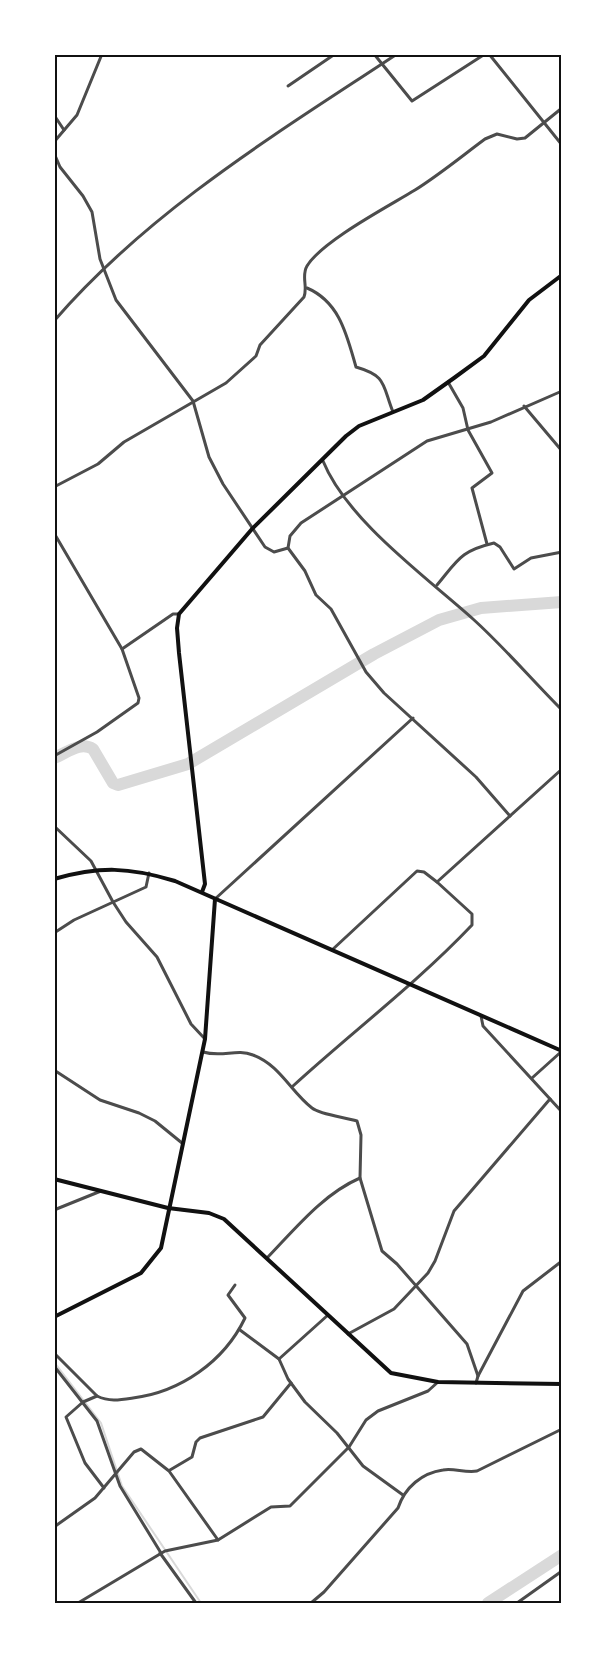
<svg xmlns="http://www.w3.org/2000/svg" width="616" height="1657" font-family="'Roboto Serif',serif">
<style>
.lines{fill:none;stroke-linecap:round;stroke-linejoin:round}
.stream{stroke:#d9d9d9;stroke-width:2}
.river{stroke:#d9d9d9;stroke-width:12}
.minor{stroke:#4c4c4c;stroke-width:3}
.tertiary{stroke:#4c4c4c;stroke-width:3}
.secondary{stroke:#111;stroke-width:4}
.neatline{fill:none;stroke:#111;stroke-width:2}
</style>
<rect width="100%" height="100%" fill="#fff"/>
<g class="lines">
<!-- stream -->
<path class="stream" d="M54,1362l47,61 21,63 79,117"/>
<!-- river -->
<g class="river">
<path d="M54,758c13,-5 26,-17 39,-9l20,34 5,2 70,-21 186,-110 65,-34 42,-12 81,-6"/>
<path d="M488,1603l74,-48"/>
</g>
<!-- minor -->
<g class="minor">
<path d="M374,54l38,47 73,-47"/>
<path d="M288,86l47,-32"/>
<path d="M54,115l10,15"/>
<path d="M54,142l23,-27 25,-61"/>
<path d="M54,153l6,14 23,29 9,16 8,47 16,41 77,101 16,56 14,27 42,63 9,5 14,-4"/>
<path d="M307,288c33,14 40,48 49,79 31,9 26,17 37,45"/>
<path d="M448,382l15,26 5,22 24,43 -20,15 15,56"/>
<path d="M524,406l38,45"/>
<path d="M323,461c24,59 102,115 150,158 31,28 59,61 89,91"/>
<path d="M54,487l44,-23 26,-22 102,-59 30,-27 4,-11 44,-48c4,-11 -3,-21 3,-31 15,-25 82,-60 108,-76 24,-15 47,-34 70,-51l12,-5 20,5 8,-1 37,-30"/>
<path d="M54,533l68,116 17,49 -1,5 -41,29 -43,24"/>
<path d="M437,585c21,-25 23,-34 57,-42l6,4 14,22 17,-11 31,-6"/>
<path d="M122,649l51,-35h6"/>
<path d="M54,778v31"/>
<path d="M510,816l-34,-39 -92,-84 -18,-21 -35,-63 -15,-14 -11,-24 -17,-23 2,-12 11,-13 126,-82 64,-19 71,-31"/>
<path d="M54,826l37,35 22,41 13,20 31,35 34,67 14,15"/>
<path d="M215,899l198,-181"/>
<path d="M54,933l20,-13 72,-33 3,-14"/>
<path d="M332,950l85,-79 7,1 13,10 125,-113"/>
<path d="M481,1016l2,10 79,86"/>
<path d="M203,1052c20,6 33,-4 50,3 27,10 38,37 59,53 9,7 33,9 45,13l4,14 -1,43 22,73 15,13 70,80 11,32 -2,7"/>
<path d="M54,1070l46,30 39,13 16,8 27,22"/>
<path d="M532,1078l30,-27"/>
<path d="M293,1086c59,-54 123,-102 179,-161v-11l-35,-32"/>
<path d="M54,1210l47,-19"/>
<path d="M267,1258c28,-29 56,-64 93,-80"/>
<path d="M328,1315l-49,44 9,20 17,23 32,31 26,33 40,29"/>
<path d="M240,1330l39,29"/>
<path d="M348,1334l46,-25 34,-36 7,-12 19,-50 96,-112"/>
<path d="M54,1353l43,43c12,6 23,4 36,2 47,-6 91,-36 112,-80l-17,-23 7,-10"/>
<path d="M54,1366l43,55 23,65 41,67"/>
<path d="M478,1376l45,-85 39,-30"/>
<path d="M97,1396l-14,6 -17,15 19,46 19,25"/>
<path d="M170,1470l22,-13 4,-15 4,-4 63,-21 28,-34"/>
<path d="M54,1527l41,-29 39,-46 7,-3 28,22 49,69"/>
<path d="M160,1553l36,50"/>
<path d="M78,1603l87,-52 53,-11 53,-33 19,-1 59,-59 17,-27 12,-9 50,-20 10,-9"/>
<path d="M311,1603l13,-11 74,-84c7,-21 24,-35 45,-38 11,-2 22,3 34,1l85,-42"/>
<path d="M517,1603l45,-32"/>
</g>
<!-- tertiary -->
<g class="tertiary">
<path d="M489,54l73,91"/>
<path d="M54,321c96,-111 222,-187 343,-267"/>
</g>
<!-- secondary -->
<g class="secondary">
<path d="M54,879c46,-13 75,-12 121,2l387,170"/>
<path d="M202,892l3,-8 -26,-231 -2,-25 2,-14 73,-85 94,-93 13,-10 64,-26 31,-22 30,-22 45,-56 33,-25"/>
<path d="M54,1179l114,29 41,5 15,6 167,154 47,9 124,2"/>
<path d="M54,1317l87,-44 20,-25 44,-209 10,-140"/>
</g>
</g>
<!-- border -->
<rect width="616" height="1657" fill="none" stroke="#ffffff" stroke-width="111"/>
<rect x="56" y="56" width="504" height="1546" class="neatline"/>
</svg>
